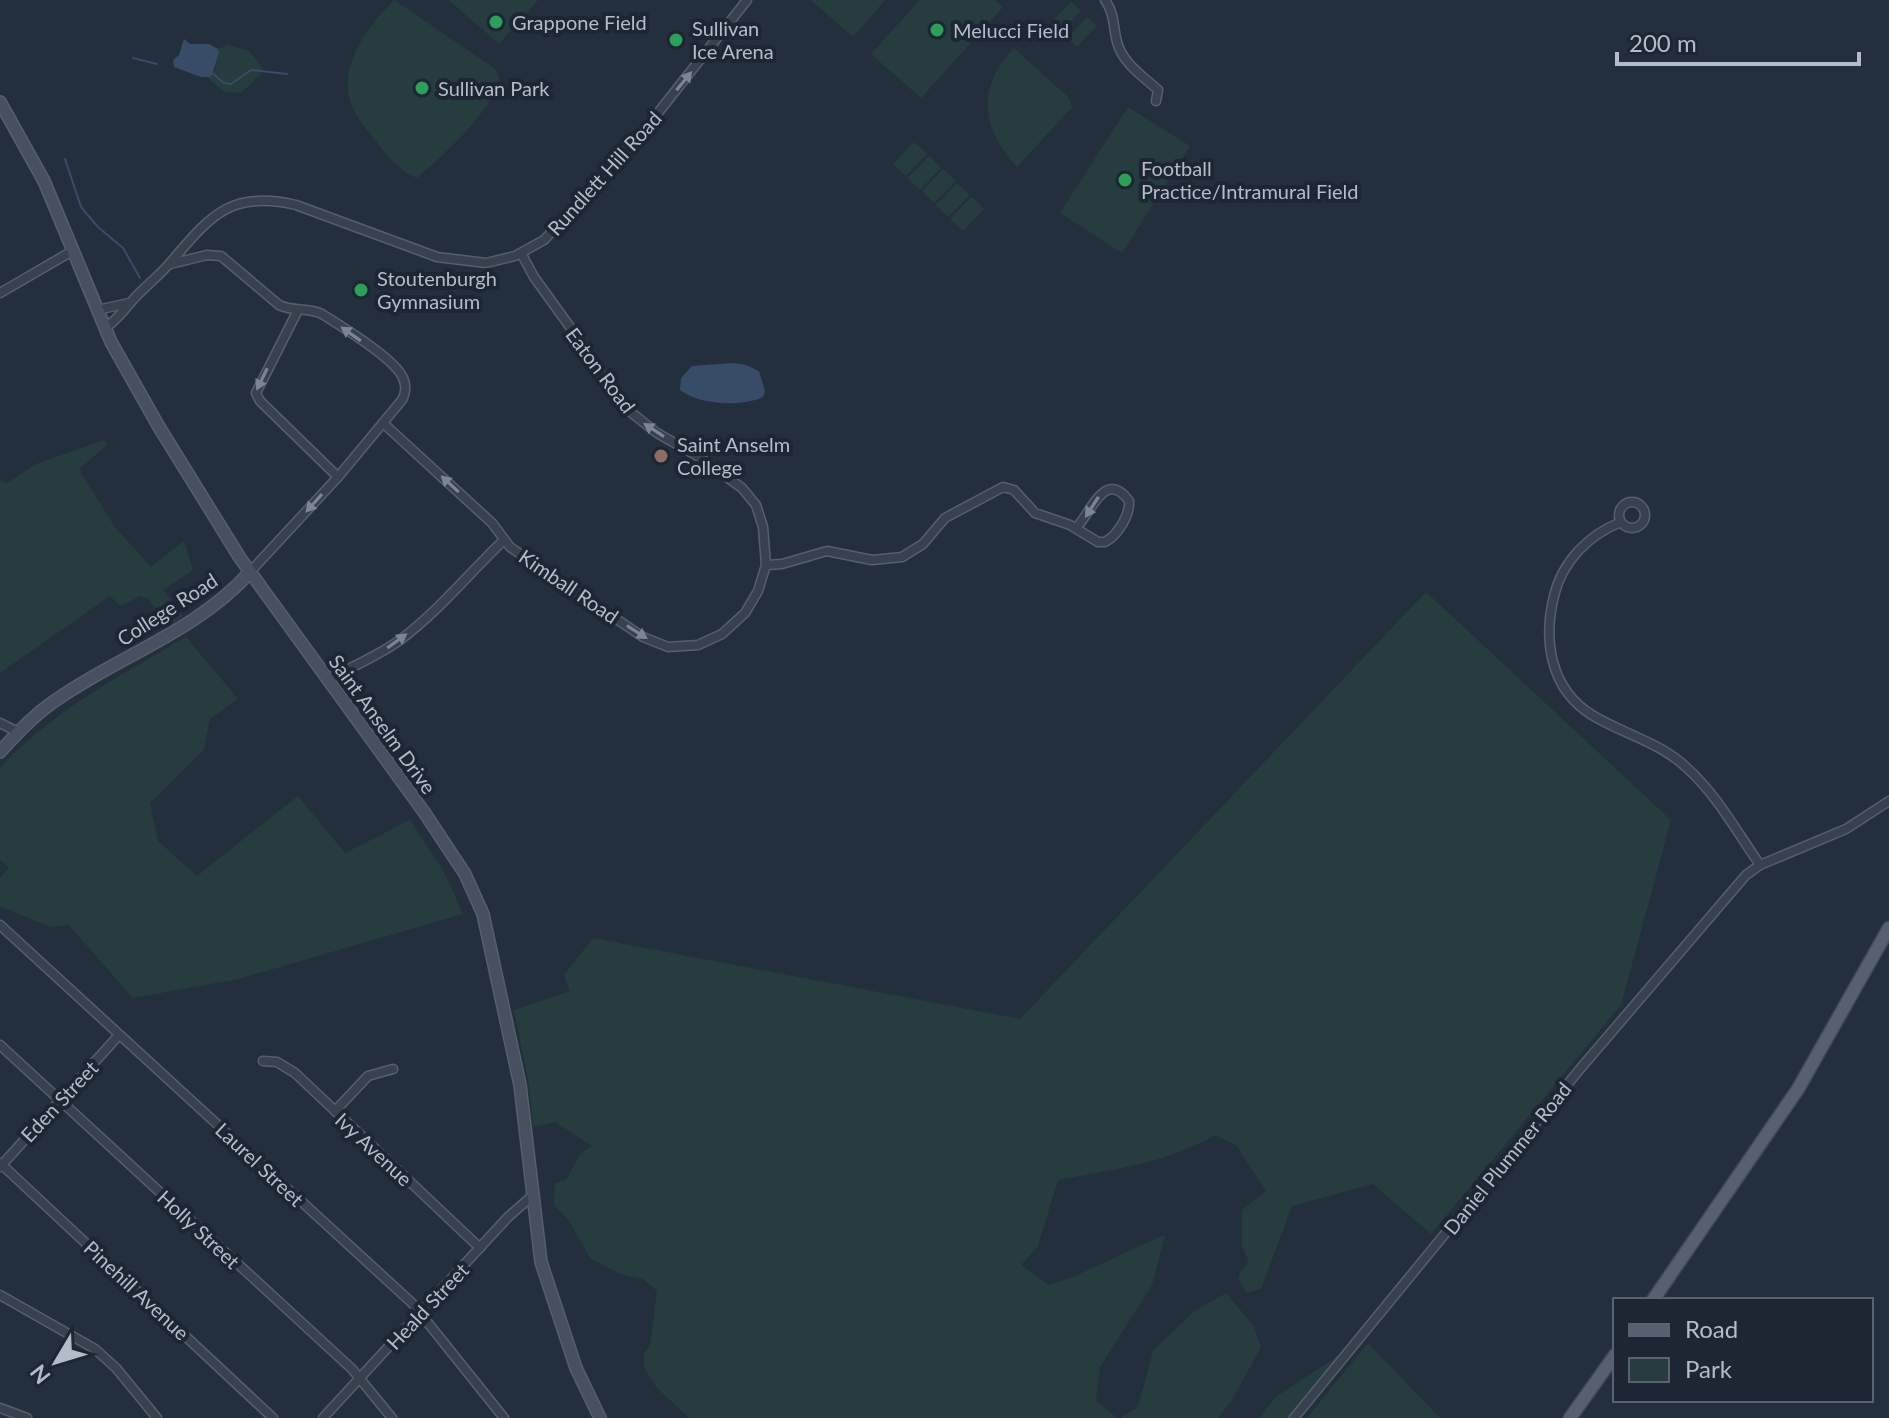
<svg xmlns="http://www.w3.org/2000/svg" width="1889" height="1418" font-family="Lato,sans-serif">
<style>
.green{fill:#263c3f}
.water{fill:#394c67}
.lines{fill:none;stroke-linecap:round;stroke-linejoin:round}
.stream{stroke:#394c67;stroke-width:2}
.street-casing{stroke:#565f6c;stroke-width:11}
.secondary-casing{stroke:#565f6c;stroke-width:14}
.primary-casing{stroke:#414a57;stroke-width:15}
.street{stroke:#38414e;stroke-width:8}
.secondary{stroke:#465061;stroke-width:11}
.primary{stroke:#56606e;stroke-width:12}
.oneway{fill:#7c8592}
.leisure-dot{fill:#2e9e5b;stroke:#1d2633;stroke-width:3}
.education-dot{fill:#8d6e63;stroke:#1d2633;stroke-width:3}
.labels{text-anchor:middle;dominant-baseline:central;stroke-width:8;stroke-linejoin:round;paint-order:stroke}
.poi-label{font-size:20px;fill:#b4bcc9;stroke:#1d2633;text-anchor:start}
.street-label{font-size:20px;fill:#b4bcc9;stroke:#1d2633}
</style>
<rect width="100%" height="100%" fill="#242f3e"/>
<!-- green -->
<g class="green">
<path d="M394,0l100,68 5,9c-5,34 -57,79 -82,101 -17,-6 -30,-22 -41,-37 -8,-10 -17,-20 -22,-31 -20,-41 13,-82 40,-110z"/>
<path d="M449,0h89l-39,44z"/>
<path d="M811,0h74l-32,37z"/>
<path d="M920,0h75l8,7 -82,91 -50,-44z"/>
<path d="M1071,2l10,9 -20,21 -10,-9z"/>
<path d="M1087,17l10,9 -20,21 -10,-9z"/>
<path d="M228,45l21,6 12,14v9l-20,19 -17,-1 -16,-14 7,-9 3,-20z"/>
<path d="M1014,48l54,49 4,10 -55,60c-35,-38 -42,-79 -3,-119z"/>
<path d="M1128,107l62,39 -68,107 -62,-40z"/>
<path d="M914,142l13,12 -21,22 -13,-12z"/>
<path d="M929,156l12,12 -21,22 -13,-12z"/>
<path d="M943,169l13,12 -22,22 -12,-12z"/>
<path d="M957,183l13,12 -22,22 -12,-12z"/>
<path d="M972,196l12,13 -21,22 -13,-12z"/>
<path d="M104,440l3,5 -28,24 35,57 37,41 33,-26 9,29 -30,20 20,26 -15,12 -19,-29 -9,-3 -19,10 -11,-10 -110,77v-194l6,5 30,-20z"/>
<path d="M1426,592l245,228 -50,185 -190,229 -58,-50 -81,22 -31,83 -15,4 -8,-16 11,-16 -7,-14v-37l24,-19 -30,-46 -21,-10c-47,28 -104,35 -157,45l-20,66 -17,19 28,20c40,-12 76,-34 116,-50l-13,50 -52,82 -4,33 21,18h-428l-33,-31 -12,-20v-14l6,-7 7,-55 -14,-12 -23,-5 -30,-16 -20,-36 -16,-17 1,-22 11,-3 15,-27 11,-7 -37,-24 -22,5 -4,-42 -15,-75 56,-19 -6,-16 29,-37 427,81z"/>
<path d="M186,637l52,62 -28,20 -6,30 -54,54 8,38 39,35 101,-80 47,57 65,-33 35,54 18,40 -225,65 -105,19 -64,-73 -19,2 -50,-21v-28l9,-10 -9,-8v-92c52,-57 120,-92 186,-131z"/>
<path d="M1226,1293l27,32 8,22 -29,53 -14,18h-98l18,-11 15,-56 40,-39z"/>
<path d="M1368,1343l72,75h-133z"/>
<path d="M1353,1346l-59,72h-35l18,-22z"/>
</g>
<!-- water -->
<g class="water">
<path d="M184,39l6,5h19l9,5 1,4 -8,24h-10l-27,-10 -1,-7 6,-5z"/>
<path d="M733,363l13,2 13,6 6,20 -2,6c-21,10 -65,8 -83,-7l1,-12 11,-12z"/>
</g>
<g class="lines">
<!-- stream -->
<g class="stream">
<path d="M133,58l24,6"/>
<path d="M213,74l11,9 7,1 20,-14 36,4"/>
<path d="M65,159l16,48 17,20 25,21 17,30"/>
</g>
<!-- street casing -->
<g class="street-casing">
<g id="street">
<path d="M1105,0c10,14 8,27 12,42 6,22 26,34 41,48l-2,11"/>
<path d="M170,264l37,-9 14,1 58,49c14,7 29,2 43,9 20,13 70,43 80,62 5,9 4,16 0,24l-64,77 -88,95"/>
<path d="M0,293l74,-43"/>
<path d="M97,310l32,-7"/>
<path d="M298,310l-42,83 4,8 78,76"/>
<path d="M105,328c11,-7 17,-16 26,-26 12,-14 27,-25 39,-39 39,-45 59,-74 126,-58l141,52 49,6 29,-7 29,-16 38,-40 68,-77 97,-123"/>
<path d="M383,423l109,100 18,24 133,90 25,10 30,-2 24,-11 23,-21 13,-22 8,-26 -3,-38 -7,-22 -14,-17 -43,-31 -42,-24 -29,-23 -21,-25 -19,-33 -54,-75 -13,-24"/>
<circle cx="1632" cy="515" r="13"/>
<path d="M1621,522c-33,13 -59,40 -67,74 -11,44 -4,93 38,119 31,19 68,27 95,53 30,27 50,64 73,97"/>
<path d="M766,565l16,-1 45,-13 45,9 30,-3 21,-13 22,-26 58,-31 11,3 21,23 35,12 28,17h7c13,-7 25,-27 24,-41 -24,-33 -38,12 -53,27"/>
<path d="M329,679c24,-13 49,-23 71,-39 39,-29 69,-67 104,-100"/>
<path d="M0,723l18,9"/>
<path d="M0,925l412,378 92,115"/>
<path d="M0,1045l352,324 40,49"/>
<path d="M263,1061l14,1 18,11 185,175"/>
<path d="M335,1111l33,-35 25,-7"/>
<path d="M0,1163l273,255"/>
<path d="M0,1167l119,-132"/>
<path d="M0,1295l95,54 21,19 41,50"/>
<path d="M0,1408l27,10"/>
<path d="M323,1418l185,-201 24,-21"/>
<path d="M1294,1418l286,-349 166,-194 14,-10 86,-36 43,-28"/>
</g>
</g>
<!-- secondary casing -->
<g class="secondary-casing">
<g id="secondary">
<path d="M0,102l44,79 67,161 48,85 81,131 184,254 41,62 18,40 37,171 21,177 35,106 24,50"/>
<path d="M0,752c15,-17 30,-33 49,-47 64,-47 148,-73 201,-133"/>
</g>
</g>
<!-- primary casing -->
<g class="primary-casing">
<g id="primary">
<path d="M1653,1300l145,-211 91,-161"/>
<path d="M1570,1418l45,-63"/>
</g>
</g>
<!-- street -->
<use href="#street" class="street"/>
<!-- secondary -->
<use href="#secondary" class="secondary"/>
<!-- primary -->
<use href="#primary" class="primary"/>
</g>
<!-- one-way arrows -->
<defs><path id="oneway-solid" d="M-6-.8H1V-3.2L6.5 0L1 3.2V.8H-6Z" transform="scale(2)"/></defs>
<g class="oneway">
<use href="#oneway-solid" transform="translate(684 81) rotate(-51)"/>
<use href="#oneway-solid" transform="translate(351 334) rotate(-145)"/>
<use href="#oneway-solid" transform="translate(262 379) rotate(116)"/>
<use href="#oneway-solid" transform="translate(654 430) rotate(-147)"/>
<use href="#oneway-solid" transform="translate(450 484) rotate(-137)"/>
<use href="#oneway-solid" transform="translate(314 503) rotate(132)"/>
<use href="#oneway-solid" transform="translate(1092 507) rotate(123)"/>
<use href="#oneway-solid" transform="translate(637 632) rotate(32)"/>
<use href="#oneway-solid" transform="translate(397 641) rotate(-36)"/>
</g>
<!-- markers -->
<g class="leisure-dot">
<circle cx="496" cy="22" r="8"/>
<circle cx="937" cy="30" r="8"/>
<circle cx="676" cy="40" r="8"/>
<circle cx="422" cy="88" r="8"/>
<circle cx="1125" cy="180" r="8"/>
<circle cx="361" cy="290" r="8"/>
</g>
<circle class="education-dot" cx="661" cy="456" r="8"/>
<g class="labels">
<!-- poi labels -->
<g class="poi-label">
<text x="512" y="22">Grappone Field</text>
<text x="692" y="28">Sullivan<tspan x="692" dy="23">Ice Arena</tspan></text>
<text x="953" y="30">Melucci Field</text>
<text x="438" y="88">Sullivan Park</text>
<text x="1141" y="168">Football<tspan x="1141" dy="23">Practice/Intramural Field</tspan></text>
<text x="377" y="278">Stoutenburgh<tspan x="377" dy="23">Gymnasium</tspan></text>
<text x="677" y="444">Saint Anselm<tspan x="677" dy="23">College</tspan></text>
</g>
<!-- street labels -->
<g class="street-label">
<text transform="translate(604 173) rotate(-48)">Rundlett Hill Road</text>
<text transform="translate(601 370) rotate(53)">Eaton Road</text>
<text transform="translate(569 586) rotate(34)">Kimball Road</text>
<text transform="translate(167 609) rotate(-33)">College Road</text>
<text transform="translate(383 724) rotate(54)">Saint Anselm Drive</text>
<text transform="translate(59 1101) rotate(-47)">Eden Street</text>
<text transform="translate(374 1149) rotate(43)">Ivy Avenue</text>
<text transform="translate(1507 1158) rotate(-51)">Daniel Plummer Road</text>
<text transform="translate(260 1164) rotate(43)">Laurel Street</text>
<text transform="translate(199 1229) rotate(43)">Holly Street</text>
<text transform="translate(137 1290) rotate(43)">Pinehill Avenue</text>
<text transform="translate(427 1306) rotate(-47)">Heald Street</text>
</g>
</g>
<!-- legend -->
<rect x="1613" y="1298" width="260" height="104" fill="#1d2633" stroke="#59626f" stroke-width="2"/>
<rect x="1629" y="1324" width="40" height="12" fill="#56606e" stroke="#59626f" stroke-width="2"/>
<text x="1685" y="1338" font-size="24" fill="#b4bcc9">Road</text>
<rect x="1629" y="1358" width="40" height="24" fill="#263c3f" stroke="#59626f" stroke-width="2"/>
<text x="1685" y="1378" font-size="24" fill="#b4bcc9">Park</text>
<!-- north arrow -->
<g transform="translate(56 1362) rotate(232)" stroke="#1d2633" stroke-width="6" paint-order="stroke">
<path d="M0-6L14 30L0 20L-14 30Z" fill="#b4bcc9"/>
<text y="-12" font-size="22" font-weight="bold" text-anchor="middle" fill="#b4bcc9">N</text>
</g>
<!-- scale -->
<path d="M1617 52v12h242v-12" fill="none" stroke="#b4bcc9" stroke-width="4"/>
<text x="1629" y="52" font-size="24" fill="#b4bcc9" stroke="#1d2633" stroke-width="6" paint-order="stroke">200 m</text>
</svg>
